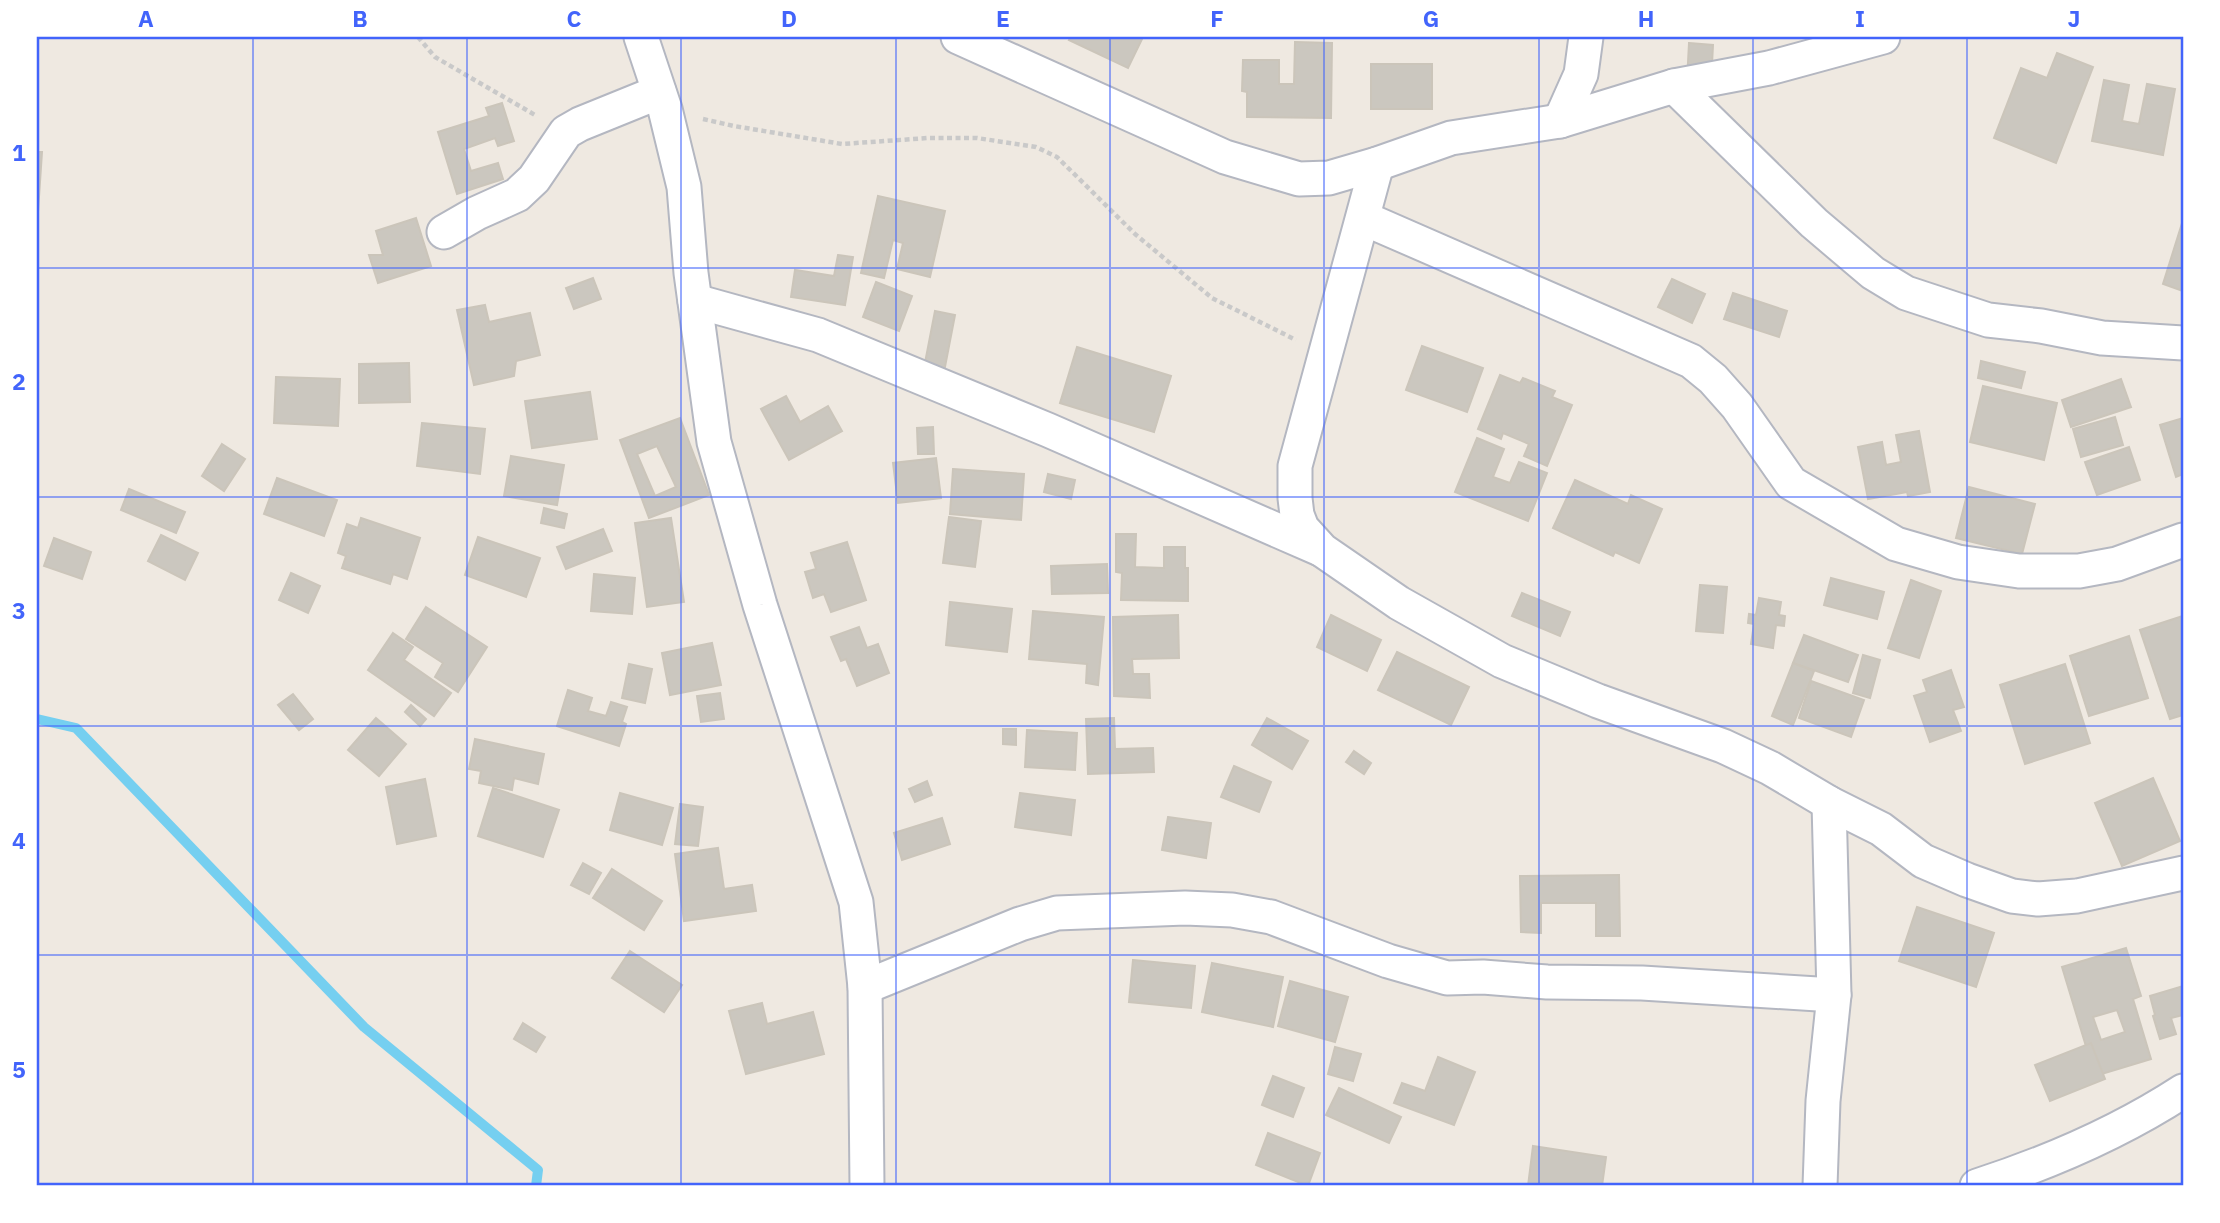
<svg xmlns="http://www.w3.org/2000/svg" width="2220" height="1223" font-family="'IBM Plex Sans',sans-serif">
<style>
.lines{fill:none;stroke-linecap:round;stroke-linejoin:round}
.stream{stroke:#75cff0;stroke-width:10}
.building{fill:#cbc7bf;stroke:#cbc5ba;stroke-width:2;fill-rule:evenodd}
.street-casing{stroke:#b4b7c1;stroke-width:37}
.path{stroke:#c9c9c9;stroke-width:4.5;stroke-dasharray:5 3.5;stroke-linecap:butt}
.street{stroke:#fff;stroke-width:33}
.grid{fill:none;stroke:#4264fb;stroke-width:2;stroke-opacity:0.55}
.neatline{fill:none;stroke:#4264fb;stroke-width:2.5}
.grid-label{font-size:23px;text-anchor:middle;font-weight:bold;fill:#4264fb}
</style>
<rect width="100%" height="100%" fill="#efe9e1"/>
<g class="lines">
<!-- stream -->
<path class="stream" d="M37,719l39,9 288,299 174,143 -2,16"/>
</g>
<!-- building -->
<g class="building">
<path d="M1071,37h72l-15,31 -59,-28z"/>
<path d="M1295,42l37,1 -1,75 -84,-1v-25l-5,-1 1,-31h36v24h15z"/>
<path d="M1689,43l24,2 -2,39 -24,-2z"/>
<path d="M2057,53l36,14 -37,96 -62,-25 27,-70 26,10z"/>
<rect x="1371" y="64" width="61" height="45"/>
<path d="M2104,80l25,5 -7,36 17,3 8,-40 28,5 -12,66 -71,-14z"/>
<path d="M502,103l12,38 -16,5 -3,-8 -31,11 7,22 27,-8 5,16 -46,15 -19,-62 51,-16 -3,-8z"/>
<path d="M37,152h5l-5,75z"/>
<path d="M878,196l67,15 -15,66 -33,-8 6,-26 -10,-3 -9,38 -23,-5z"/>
<path d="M416,218l15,48 -53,17 -9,-28h14l-7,-24z"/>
<path d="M2183,220v71l-20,-7z"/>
<path d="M838,255l15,2 -8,48 -54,-8 4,-27 39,6z"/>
<path d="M593,278l8,21 -27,10 -8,-21z"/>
<path d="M1672,279l33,15 -13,29 -34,-16z"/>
<path d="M876,282l36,14 -13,35 -36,-14z"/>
<path d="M1733,293l54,18 -8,26 -55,-18z"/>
<path d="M485,305l4,17 41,-9 10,42 -24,6 -2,15 -40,9 -17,-75z"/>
<path d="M935,311l20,4 -11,57 -20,-4z"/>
<path d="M1422,346l61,22 -16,44 -61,-22z"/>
<path d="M1077,347l94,29 -17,56 -94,-29z"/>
<path d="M1981,361l44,11 -4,16 -43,-10z"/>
<path d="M409,363l1,39 -51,1v-39z"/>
<path d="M1500,375l20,8 3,-5 32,13 -3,6 20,8 -25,61 -23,-10 5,-12 -26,-11 -2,6 -23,-10z"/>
<path d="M276,377l64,2 -2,47 -64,-3z"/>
<path d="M2121,379l10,28 -60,20 -9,-27z"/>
<path d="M1983,386l74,17 -13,57 -74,-18z"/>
<path d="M590,392l7,47 -65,9 -7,-47z"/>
<path d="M786,396l14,26 28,-16 14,25 -53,29 -28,-51z"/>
<path d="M2115,417l8,28 -42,12 -8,-28z"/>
<path d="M680,418l29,77 -60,23 -29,-78zM657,446l19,41 -21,9 -18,-42z"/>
<path d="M2183,418v56l-7,3 -16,-52z"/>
<path d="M422,423l63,6 -5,45 -63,-8z"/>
<path d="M933,427l1,27h-16l-1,-26z"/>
<path d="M1919,431l11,61 -22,4 -1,-4 -39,7 -10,-52 24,-5 4,23 15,-3 -5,-27z"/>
<path d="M1477,438l27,11 -11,28 17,6 9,-21 28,11 -19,48 -73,-29z"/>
<path d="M222,444l23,15 -21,32 -22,-15z"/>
<path d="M2129,447l11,33 -43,15 -12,-33z"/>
<path d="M511,456l53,9 -7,40 -53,-9z"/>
<path d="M936,458l5,40 -43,5 -5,-40z"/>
<path d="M953,469l71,5 -3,46 -71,-6z"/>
<path d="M1048,474l27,6 -4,19 -27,-7z"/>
<path d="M277,478l60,22 -13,36 -60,-22z"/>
<path d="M1575,480l53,24 3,-9 31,14 -23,54 -24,-11 -2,4 -60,-28z"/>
<path d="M1969,487l66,17 -13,50 -66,-16z"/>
<path d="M129,489l56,23 -9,21 -55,-23z"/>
<path d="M544,508l23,6 -3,14 -23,-5z"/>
<path d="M949,517l32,4 -6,46 -32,-4z"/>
<path d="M361,518l59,20 -13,41 -14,-5 -3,10 -48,-16 4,-12 -8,-3 9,-29 11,4z"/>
<path d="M671,518l13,84 -37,5 -12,-84z"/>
<path d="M603,529l9,22 -46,18 -9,-22z"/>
<path d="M1116,534h20l-1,33 29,1v-21h21v21h3v33l-67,-1 1,-27 -6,-1z"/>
<path d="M161,535l37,18 -13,27 -37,-19z"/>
<path d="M478,537l62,21 -14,39 -61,-22z"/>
<path d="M54,538l37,14 -9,27 -38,-13z"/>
<path d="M847,542l19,58 -35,12 -7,-18 -11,4 -8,-26 11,-3 -5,-16z"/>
<path d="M1107,564l1,29 -56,1 -1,-28z"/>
<path d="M291,573l29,13 -12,27 -29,-13z"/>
<path d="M594,574l41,4 -3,36 -41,-3z"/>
<path d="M1831,578l53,14 -7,27 -53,-14z"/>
<path d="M1911,580l30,11 -22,67 -31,-10z"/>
<path d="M1700,585l27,2 -4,46 -27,-2z"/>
<path d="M1522,593l48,19 -10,24 -48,-20z"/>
<path d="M1759,598l22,4 -2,13 6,1 -1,10 -8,-1 -3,23 -22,-4 3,-20 -6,-1 1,-9 7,1z"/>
<path d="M950,602l62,7 -5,43 -61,-7z"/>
<path d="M426,607l61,40 -29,45 -23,-15 8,-14 -37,-24z"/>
<path d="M1033,611l71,6 -6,68 -12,-2 1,-19 -58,-5z"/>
<path d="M1178,615l1,43 -47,1 1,15h16l1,24 -36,-2 -1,-79z"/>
<path d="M1331,615l50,25 -14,31 -50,-24z"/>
<path d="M2183,616v99l-13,4 -30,-89z"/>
<path d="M859,627l8,21 11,-4 11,29 -32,13 -11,-27 -5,2 -10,-24z"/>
<path d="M393,633l20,14 -9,13 47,33 -17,23 -66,-46z"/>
<path d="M1804,635l54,20 -10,27 -55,-19z"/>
<path d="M2129,636l19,62 -59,18 -19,-60z"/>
<path d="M712,643l9,42 -51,10 -8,-42z"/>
<path d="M1397,652l72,35 -18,38 -73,-35z"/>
<path d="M1863,655l17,5 -10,38 -17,-5z"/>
<path d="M1793,663l21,8 -21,54 -21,-9z"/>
<path d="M629,664l23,5 -7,34 -23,-5z"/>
<path d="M2065,664l25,79 -65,21 -25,-79z"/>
<path d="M1951,670l13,37 -11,3 8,21 -31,11 -16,-46 13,-4 -4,-12z"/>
<path d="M1811,681l53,19 -13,37 -52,-19z"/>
<path d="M568,690l24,8 -4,13 18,5 5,-14 16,5 -5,15 4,2 -7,22 -62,-20z"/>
<path d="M720,693l4,26 -23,3 -4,-26z"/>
<path d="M293,694l20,25 -14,11 -21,-25z"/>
<path d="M411,705l15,14 -6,7 -15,-14z"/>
<path d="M376,718l30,26 -27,32 -31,-26z"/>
<path d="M1114,718l1,31 38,-1 1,24 -66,2 -2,-55z"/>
<path d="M1267,718l41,23 -16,28 -40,-24z"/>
<path d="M1003,729h13v16l-13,-1z"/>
<path d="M1027,730l50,3 -2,37 -50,-3z"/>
<path d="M475,739l69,15 -6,30 -24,-6 -2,12 -33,-7 2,-12 -12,-2z"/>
<path d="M1354,751l17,12 -7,11 -18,-12z"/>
<path d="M1234,766l37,16 -12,30 -38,-15z"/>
<path d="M2153,778l27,63 -58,25 -27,-63z"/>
<path d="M425,779l11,57 -39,8 -11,-57z"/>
<path d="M927,781l5,14 -17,7 -6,-13z"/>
<path d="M493,788l66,22 -16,47 -65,-21z"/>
<path d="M620,793l53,15 -11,37 -52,-15z"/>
<path d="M1020,793l55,7 -4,35 -56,-8z"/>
<path d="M680,804l23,3 -5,39 -23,-2z"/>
<path d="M1168,817l43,6 -5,35 -44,-8z"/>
<path d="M942,818l8,26 -48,16 -8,-27z"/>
<path d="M718,848l6,41 28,-4 4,26 -72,10 -9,-67z"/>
<path d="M583,863l18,10 -12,21 -18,-9z"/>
<path d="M612,869l50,32 -18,29 -51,-32z"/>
<path d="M1619,875l1,61h-24v-33h-55v30l-20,-1 -1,-56z"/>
<path d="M1917,907l77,26 -18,54 -77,-26z"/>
<path d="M2126,948l15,48 -8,3 18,60 -56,17 -33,-109zM2117,1010l8,22 -24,8 -8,-23z"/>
<path d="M630,951l52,34 -18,27 -52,-34z"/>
<path d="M1133,960l62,6 -4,42 -62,-6z"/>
<path d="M1212,963l71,14 -10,50 -71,-15z"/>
<path d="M1290,981l58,16 -13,45 -57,-16z"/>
<path d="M2183,986v29l-12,3 5,16 -16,5 -7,-23 2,-1 -5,-19z"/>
<path d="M762,1003l5,21 46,-12 11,42 -78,20 -17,-63z"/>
<path d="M523,1023l22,14 -9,15 -22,-13z"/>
<path d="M2091,1043l14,36 -55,22 -15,-36z"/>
<path d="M1335,1047l26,7 -8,27 -25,-7z"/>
<path d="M1438,1057l37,15 -21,53 -60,-22 8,-20 23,8z"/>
<path d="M1273,1076l31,12 -11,29 -31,-12z"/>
<path d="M1339,1088l62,29 -12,26 -63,-28z"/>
<path d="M1268,1133l52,20 -12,33 -52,-21z"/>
<path d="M1533,1146l73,11 -4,29h-74z"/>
</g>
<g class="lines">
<!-- street casing -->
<g class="street-casing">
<g id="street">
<path d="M641,37l24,72 19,78 7,86 23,169 46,163 96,297 9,85 2,199"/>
<path d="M958,37l267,120 74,22 30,-1 48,-14 74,-26 109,-17 114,-35 95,-18 114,-31"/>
<path d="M1674,86l140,137 59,50 33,20 82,27 53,6 61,12 81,5"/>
<path d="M1560,121l21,-47 5,-37"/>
<path d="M1377,164l-82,302v32l2,17 5,13 20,22 77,53 103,58 96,40 125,45 47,22 59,35 52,26 42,32 44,19 45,16 26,3 39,-3 106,-23"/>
<path d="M1363,218l328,143 22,18 24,27 54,77 105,61 62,18 61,9h60l38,-7 66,-24"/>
<path d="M444,232l33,-19 40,-18 17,-16 32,-47 14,-8 79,-32"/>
<path d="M695,301l123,34 230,95 272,119"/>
<path d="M865,987l155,-63 37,-11 128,-5 47,2 39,7 117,44 59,17 36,-1 64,5 95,1 192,12"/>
<path d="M1820,1186l3,-85 11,-106 -5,-192"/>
<path d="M1977,1186c71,-23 143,-54 206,-95"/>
</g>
</g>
<!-- path -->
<g class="path">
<path d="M418,37l17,20 100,58"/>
<path d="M703,119l31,7 108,18 86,-6h49l59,9 21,10 78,77 77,64 84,42"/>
</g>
<!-- street -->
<use href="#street" class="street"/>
</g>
<!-- grid -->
<path class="grid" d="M253,37v1149M467,37v1149M681,37v1149M896,37v1149M1110,37v1149M1324,37v1149M1539,37v1149M1753,37v1149M1967,37v1149M37,268h2146M37,497h2146M37,726h2146M37,955h2146"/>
<!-- border -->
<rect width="2220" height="1223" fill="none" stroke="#ffffff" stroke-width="77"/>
<rect x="38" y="38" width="2144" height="1146" class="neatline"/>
<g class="grid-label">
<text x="146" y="27">A</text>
<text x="360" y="27">B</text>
<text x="574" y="27">C</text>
<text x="789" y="27">D</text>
<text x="1003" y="27">E</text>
<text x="1217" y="27">F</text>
<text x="1431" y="27">G</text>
<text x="1646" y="27">H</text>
<text x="1860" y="27">I</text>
<text x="2074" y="27">J</text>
<text x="19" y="161">1</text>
<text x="19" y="390">2</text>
<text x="19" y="619">3</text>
<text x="19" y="849">4</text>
<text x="19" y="1078">5</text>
</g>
</svg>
